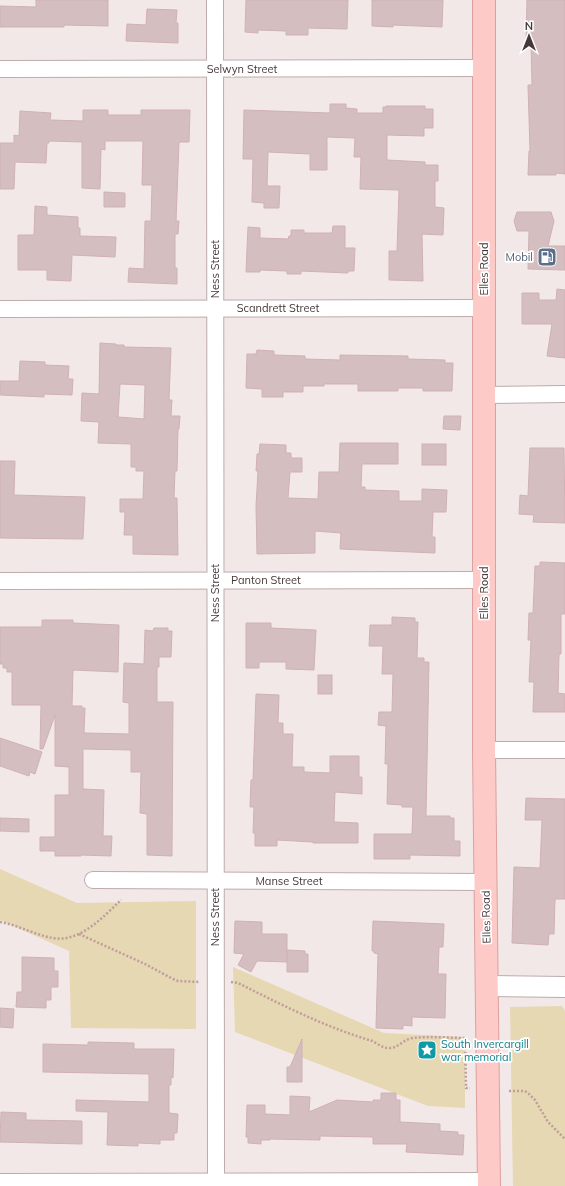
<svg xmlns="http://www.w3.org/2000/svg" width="565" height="1186" font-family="Mulish,sans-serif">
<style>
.green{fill:#e6d8b2}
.building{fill:#d5bec0;stroke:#cfb1b5;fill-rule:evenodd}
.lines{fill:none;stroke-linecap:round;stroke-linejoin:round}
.minor-casing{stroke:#beabac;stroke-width:18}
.tertiary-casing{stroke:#beabac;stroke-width:22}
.secondary-casing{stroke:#dba09f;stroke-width:24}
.path{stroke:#c09c9f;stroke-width:2.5;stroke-dasharray:2 2;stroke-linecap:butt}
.minor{stroke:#fff;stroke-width:16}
.tertiary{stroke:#fff;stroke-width:20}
.secondary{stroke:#fdcac8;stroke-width:22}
.labels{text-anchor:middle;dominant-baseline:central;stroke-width:3.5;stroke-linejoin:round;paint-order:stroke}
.street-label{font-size:11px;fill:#463739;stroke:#fff}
.service-label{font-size:11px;fill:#4e5e75;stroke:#fff;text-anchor:end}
.culture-label{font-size:11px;fill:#0d838f;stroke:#fff;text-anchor:start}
</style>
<rect width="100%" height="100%" fill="#f3e8e8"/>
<!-- green -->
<g class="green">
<path d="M0,869l77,34 119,-2v128l-125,-1 -2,-77 -69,-31z"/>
<path d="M233,967l151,66 81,4v71l-37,-2 -193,-74z"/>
<path d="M562,1006l3,5v175h-52l-3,-179z"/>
</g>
<!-- building -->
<g class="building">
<path d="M36,0h72v26l-44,-1v2h-64v-21l36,1z"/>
<path d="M246,0h102l-1,29 -39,-1v7h-22v-4l-28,-1v3l-13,-1z"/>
<path d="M372,0h71l-1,27 -49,-2v2l-21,-1z"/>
<path d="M527,0h38v174l-9,-1v2h-28l1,-24h1l-2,-66h4l-1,-43h-5z"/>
<path d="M147,9l30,1 -1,13h2v20l-52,-2 1,-17 19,1z"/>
<path d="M330,104h16v4l11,1v4h26v-6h3v-1h39v3h8v19h-9v8l-37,-1v25l38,2v3h13v16h-3v26l9,1 -1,27 -21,-1 1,47 -34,-1v-29h8l2,-61 -39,-1 1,-32h-7l1,-19 -28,-1v33h-17v-16l-42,-2 -1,34h13l-1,22h-15v-5l-12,-1 1,-43h-10l1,-49 86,3z"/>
<path d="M83,110h25v5h33v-5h49l-1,32h-10l-3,79h3l-1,13h-3v34h2v16l-49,-2 1,-14 15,1 1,-48h6l1,-36h-10l1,-44h-38v9l-4,-1 -1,40 -18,-1v-46l-33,-1v2h-2l-1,20 -31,-1 -1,27h-14v-46h14v-8l5,1 1,-25 31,2 -1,7 33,1z"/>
<path d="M104,192l21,1v14h-21z"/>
<path d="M35,206l12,1v8l31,2v11h2v8l36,1 -1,20 -43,-2 -1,26 -24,-1v-10h-29v-35h16z"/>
<path d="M517,212h34l3,9 -6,25h17v24l-37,-1 1,-38h-12l-3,-10z"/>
<path d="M333,226h12v22h10l-1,23h-6v2l-47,-2v3h-14v-3l-27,-1v2h-14l2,-45 12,1v10l28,1 1,-3h2v-6h13v3h28z"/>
<path d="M557,289l8,1v68l-18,-2 5,-32h-30v-31h17v7h17z"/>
<path d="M100,343l16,1v1h8v2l47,1 -2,52h3l-1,16h9l-1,13h-1l-1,42h-2l-1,27h3l1,57 -45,-1v-19h-9l1,-23h-5v-13h23l1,-28h-8v-4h-5v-23l-33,-1 1,-21 -18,-1 1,-28 17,1zM120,384l25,1 -1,34 -26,-2z"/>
<path d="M257,350l17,1v4l31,1v3l35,1v-5l68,1v3l37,1v3h8l-1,28h-29v-3h-25v3h-40v-7h-34v2h-21v6h-20v5h-21v-8l-16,-1 1,-34h9z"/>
<path d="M20,361l25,1v3l24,1 -1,13h5l-1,16 -28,-1v3l-44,-2v-14h19z"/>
<path d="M444,416h17l-1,14 -17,-1z"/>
<path d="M340,443h58v21h-36l-1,23h4v3l34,1v10h23v-12l25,1 -1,22h-13l-1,25h3v16l-95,-4 1,-16 -26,-2v22l-58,1 -1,-48 2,-35h-2l1,-17h2l1,-10 26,1v8h5v5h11v14h-12l-2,26 30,1 1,-27h20z"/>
<rect x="422" y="444" width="24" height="21"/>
<path d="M530,448h34l1,75 -32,-1 1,-7 -15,-1 1,-19 8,1z"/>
<path d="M0,461h15l-1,34 71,2 -2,42 -83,-1z"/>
<path d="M540,562l25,1v51h-4v40h-2l-1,39 7,1v18h-32l1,-30h-5l2,-42h-3l1,-27h4l2,-47h5z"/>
<path d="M392,617l23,1v4h3l-1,36h7v4h5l-3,154h24v2h4v23h6v15l-50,-1v4h-36v-25h38l1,-27h-11v-2l-15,-1 1,-40h-3l1,-38 -8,-1 1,-13h13l1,-38h-11l1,-28h-14l1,-21h22z"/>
<path d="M42,620h31v3l46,2 -1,47 -45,-2 -1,36h10v2h3l-1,25 45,1v-31l-6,-1 1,-39 20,1 1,-34 8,1 1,-3h14v3h4l-1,26h-12v10h-2v35h16l-1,154 -25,-1v-41l-7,-1 1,-41h-10v-22l-48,-1v40l21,1 -1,46h9l-1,20 -30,-1v1h-26v-5h-15v-14h15v-42h14v-28l-14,-1v-51l-12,34h-3l1,-44h-29v-33h-5v-4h-4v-4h-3v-37h42z"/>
<path d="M246,623h25v5l45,2 -2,40 -28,-1v-7h-27v6h-13z"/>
<rect x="318" y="675" width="14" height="19"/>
<path d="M256,694l23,1 -1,28h5v11h10l-1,33h12v5l26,1v-17h29v21h3v17l-27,-2 -1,30 24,1v20h-45v-1l-36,-2v6h-22v-13h-2l1,-26h-4l1,-27h2z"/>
<path d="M0,738l42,14 -7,22 -5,-2 -1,4 -29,-10z"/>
<path d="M526,798l39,1v100h-10l-1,35h-5l-1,11 -36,-2 2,-76 26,1 2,-48h-17z"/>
<path d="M0,818l29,1v13l-29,-1z"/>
<path d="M235,921l27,1v12h25v28l-30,-1 -6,11 -13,-7 6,-11 -10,-1z"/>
<path d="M373,921l71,3 -1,23h-4l-1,27h8l-1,44 -33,-1v9l-9,-1v4l-27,-1 2,-74 -4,-1v-2h-2z"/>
<path d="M287,950l18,1v3h3v18h-21z"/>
<path d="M22,957l32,1v13h4v16h-7v13h-5v8l-30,-1 1,-15h5z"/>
<path d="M0,1008l14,1 -1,19 -13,-1z"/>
<path d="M302,1039v43h-15v-15h3z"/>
<path d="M88,1042l46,1v6h40l-1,29 -2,-1v8h-2v28l9,1 -1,19h-3v7h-14v4l-22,-1v3l-31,-1 1,-33 -32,-1v-11l73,2v-28l-106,-2v-28l45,1z"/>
<path d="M381,1093h15v7h4v22l40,2v7l18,1v3h6l-1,20 -57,-3 1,-8h-34v-7l-53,-1v4l-50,-1v1h-9v4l-13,-1v-6h-2l1,-32h18v9l25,1v-19l20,1 -1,15 28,-12 36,2v-2h8z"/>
<path d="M1,1112l25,1v7l56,1v23l-82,-2z"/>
</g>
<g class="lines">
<!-- minor casing -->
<g class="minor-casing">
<g id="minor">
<path d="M215,0l1,1186"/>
<path d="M0,69l484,-1"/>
<path d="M0,309l484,-1"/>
<path d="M484,395l81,-1"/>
<path d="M0,581l484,-1"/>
<path d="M484,750h81"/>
<path d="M93,880l393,2"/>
<path d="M0,1182l489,-1"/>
</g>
</g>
<!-- tertiary casing -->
<g class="tertiary-casing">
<path id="tertiary" d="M488,986l77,1"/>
</g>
<!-- secondary casing -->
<g class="secondary-casing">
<path id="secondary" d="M484,0v750l5,436"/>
</g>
<!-- path -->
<g class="path">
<path d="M0,922c18,3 35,13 53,16 27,5 51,-22 68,-38"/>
<path d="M79,934l66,30 28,15 5,2 22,1"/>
<path d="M231,982l7,1c42,21 85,43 131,57 6,1 12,8 19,8 10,1 15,-9 25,-10 17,-2 35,0 52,0l1,50h4"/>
<path d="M509,1091h16l4,3 6,6 13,22 17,17"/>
</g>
<!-- minor -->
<use href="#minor" class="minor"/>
<!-- tertiary -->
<use href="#tertiary" class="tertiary"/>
<!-- secondary -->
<use href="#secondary" class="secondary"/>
</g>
<!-- icons -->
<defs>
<g id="fuel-square" transform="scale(1)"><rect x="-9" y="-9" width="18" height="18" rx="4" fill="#5c6f8a" stroke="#fff"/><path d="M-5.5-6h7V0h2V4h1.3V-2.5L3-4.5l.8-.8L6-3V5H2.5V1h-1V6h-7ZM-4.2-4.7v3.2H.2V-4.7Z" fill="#fff"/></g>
<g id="sight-square" transform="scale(1)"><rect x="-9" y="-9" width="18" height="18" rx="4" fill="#0f9aa8" stroke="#fff"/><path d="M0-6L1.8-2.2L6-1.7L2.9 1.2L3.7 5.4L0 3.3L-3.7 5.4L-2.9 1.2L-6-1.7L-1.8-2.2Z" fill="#fff"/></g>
</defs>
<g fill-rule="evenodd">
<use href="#fuel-square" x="547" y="257"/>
<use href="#sight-square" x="427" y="1050"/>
</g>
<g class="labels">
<!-- street labels -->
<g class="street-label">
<text x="242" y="69">Selwyn Street</text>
<text transform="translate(215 269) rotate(-90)">Ness Street</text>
<text transform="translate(484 269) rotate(-90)">Elles Road</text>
<text x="278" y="308">Scandrett Street</text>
<text x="266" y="580">Panton Street</text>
<text transform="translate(215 593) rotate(-90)">Ness Street</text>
<text transform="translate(484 593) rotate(-90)">Elles Road</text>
<text x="289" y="881">Manse Street</text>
<text transform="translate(215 917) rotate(-90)">Ness Street</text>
<text transform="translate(486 917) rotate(-91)">Elles Road</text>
</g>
<!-- service labels -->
<g class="service-label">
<text x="533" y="257">Mobil</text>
</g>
<!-- culture labels -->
<g class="culture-label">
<text x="441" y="1044">South Invercargill<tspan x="441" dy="13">war memorial</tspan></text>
</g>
</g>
<!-- north arrow -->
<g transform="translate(529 36)" stroke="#ffffff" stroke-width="3" paint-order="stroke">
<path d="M0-3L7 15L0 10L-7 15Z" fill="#463739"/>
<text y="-6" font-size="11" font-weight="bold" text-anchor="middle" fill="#463739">N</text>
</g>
</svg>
